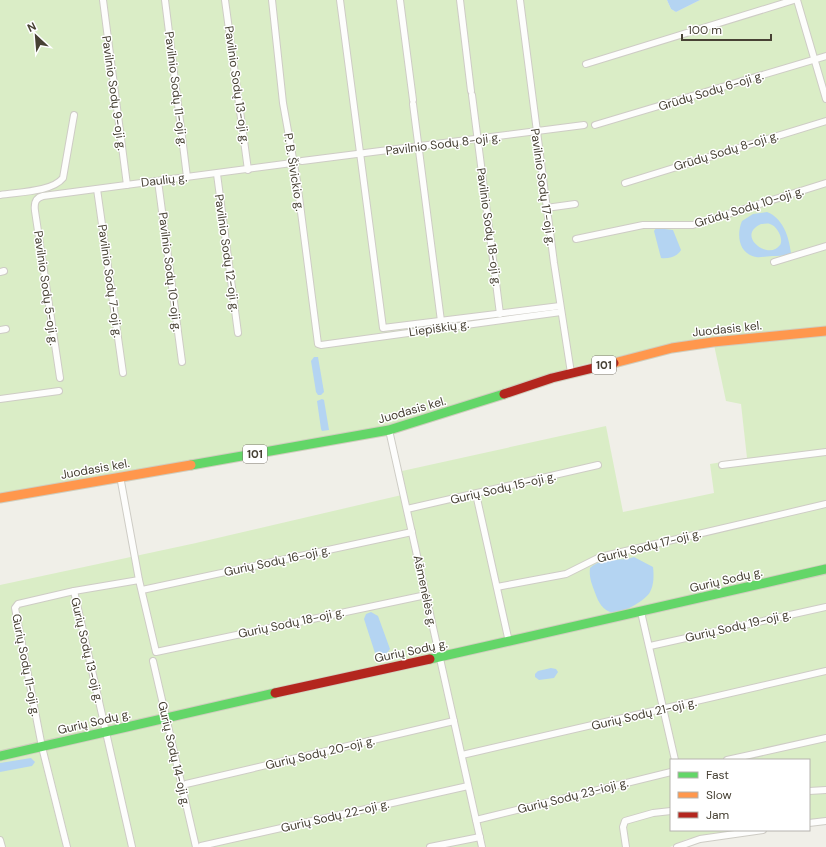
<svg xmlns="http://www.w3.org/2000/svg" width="826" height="847" font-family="'DM Sans',sans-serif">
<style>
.green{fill:#daedc6}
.water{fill:#b4d4f2;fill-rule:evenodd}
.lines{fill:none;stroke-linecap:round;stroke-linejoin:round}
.street-casing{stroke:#ceccc5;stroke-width:8}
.fast-casing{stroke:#d0cdbe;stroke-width:11}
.slow-casing{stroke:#d0cdbe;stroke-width:11}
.jam-casing{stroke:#d0cdbe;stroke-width:11}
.street{stroke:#fdfdfc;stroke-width:6}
.fast{stroke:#63d668;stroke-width:9}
.slow{stroke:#ff974d;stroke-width:9}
.jam{stroke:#b3261e;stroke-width:9}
.labels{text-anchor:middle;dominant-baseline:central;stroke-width:3;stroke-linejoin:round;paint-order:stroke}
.shield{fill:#fff;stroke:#7e7a71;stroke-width:1}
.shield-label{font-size:11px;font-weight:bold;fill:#474134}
.street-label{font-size:12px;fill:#474134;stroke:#fff}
</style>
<rect width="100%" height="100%" fill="#f0efe8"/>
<!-- green -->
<g class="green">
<path d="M0,0h667l4,9 5,3 24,-12h126v326l-141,15 -108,25 -170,56 -407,73z"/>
<path d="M826,335v483l-17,3v-61h-138v70h73l-57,9 -17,8h-670v-262l196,-42 210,-49 -4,-23 204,-45 17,86 91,-19 -4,-29 37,-6 -6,-54 -15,-3 -12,-56z"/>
</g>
<!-- water -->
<g class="water">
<path d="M667,0h33l-24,12 -5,-3z"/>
<path d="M767,212c16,6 22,25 24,41 -6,3 -12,3 -19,3 -5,0 -11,2 -16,1 -17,-3 -20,-22 -14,-36l11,-7zM761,224c3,0 6,-1 9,0 7,2 14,15 10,21 -11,16 -45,-9 -19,-21z"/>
<path d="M656,228l17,2 8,20c-4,7 -13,9 -20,8l-7,-27z"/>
<path d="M314,357h4l6,35 -3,3h-3l-2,-3 -5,-31z"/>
<path d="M322,399l2,1 5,30 -7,1 -1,-2 -4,-28z"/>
<path d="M634,557l19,10c1,8 1,18 -3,25 -4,8 -30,24 -40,20 -10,-4 -13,-14 -16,-22 -3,-8 -5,-14 -4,-22 12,-11 30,-6 44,-11z"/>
<path d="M371,612l7,4 12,33 -3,4 -9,3 -3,-3 -11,-34 2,-5z"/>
<path d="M551,668l5,1 2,3 -4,6 -15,2 -4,-3v-3l3,-3z"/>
<path d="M31,758l4,4 -3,4 -32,6v-9z"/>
</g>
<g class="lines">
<!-- street casing -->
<g class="street-casing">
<g id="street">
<path d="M103,0l24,185"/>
<path d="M165,0l22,177"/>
<path d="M225,0l23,170"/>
<path d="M272,0l11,103 14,78 21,163 3,1 240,-33"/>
<path d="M340,0l43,328 177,-22"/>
<path d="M400,0l13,100"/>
<path d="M460,0l11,91"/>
<path d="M520,0l34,263 17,110"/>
<path d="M797,0l29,99"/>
<path d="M586,64l208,-64"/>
<path d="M472,95l28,219"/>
<path d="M413,104l28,217"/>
<path d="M595,125l231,-69"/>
<path d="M302,161l282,-36"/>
<path d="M217,174l21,159"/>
<path d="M158,181l24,181"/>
<path d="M625,183l201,-62"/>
<path d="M97,189l26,184"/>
<path d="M0,195c18,-3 52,-3 63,-17l11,-63"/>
<path d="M546,208l29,-4"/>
<path d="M576,239l67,-14h50l133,-42"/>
<path d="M774,262l52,-16"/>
<path d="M0,272l4,-1"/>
<path d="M0,330l6,-1"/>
<path d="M60,378l-25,-167c-1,-7 0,-13 8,-15l249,-33"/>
<path d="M0,399l59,-8"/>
<path d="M389,430l93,417"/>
<path d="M722,465l104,-13"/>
<path d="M120,476l19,104 17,72 270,-57"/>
<path d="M476,494l33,148"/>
<path d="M407,509l191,-44"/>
<path d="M497,587l69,-13 34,-17 226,-53"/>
<path d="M142,590l270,-58"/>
<path d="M74,591l58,256"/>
<path d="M641,612l34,148"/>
<path d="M650,646l176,-39"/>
<path d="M153,661l43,186"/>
<path d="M462,755l364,-84"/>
<path d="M727,760l99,-22"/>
<path d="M186,784l268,-63"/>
<path d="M809,791l17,-1"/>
<path d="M476,820l195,-48"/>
<path d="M809,823l17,-2"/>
<path d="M0,840l2,7"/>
<path d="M201,846l267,-60"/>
<path d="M67,847l-25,-100 -27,-139 3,-4 56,-13 65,-11"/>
<path d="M430,847l50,-10"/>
<path d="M626,847l-3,-20 2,-6 28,-8 18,-2"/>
<path d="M677,847l23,-8 63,-9"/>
</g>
</g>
<!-- fast casing -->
<g class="fast-casing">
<g id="fast">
<path d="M191,465l198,-35 115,-36"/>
<path d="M430,659l396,-90"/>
<path d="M0,756l275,-63"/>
</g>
</g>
<!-- slow casing -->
<g class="slow-casing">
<g id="slow">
<path d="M614,363l58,-15 41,-6 113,-11"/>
<path d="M0,498l191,-33"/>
</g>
</g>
<!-- jam casing -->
<g class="jam-casing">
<g id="jam">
<path d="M504,394l48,-16 62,-15"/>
<path d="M275,693l155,-34"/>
</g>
</g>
<!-- street -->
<use href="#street" class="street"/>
<!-- fast -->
<use href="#fast" class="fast"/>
<!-- slow -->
<use href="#slow" class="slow"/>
<!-- jam -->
<use href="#jam" class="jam"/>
</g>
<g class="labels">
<!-- shield labels -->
<g class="shield">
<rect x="592" y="356" width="24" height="18" rx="3"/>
<rect x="243" y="445" width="24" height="18" rx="3"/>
</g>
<g class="shield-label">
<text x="604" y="365">101</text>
<text x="255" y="454">101</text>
</g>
<!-- street labels -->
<g class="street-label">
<text transform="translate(237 85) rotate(82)">Pavilnio Sodų 13-oji g.</text>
<text transform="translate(176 89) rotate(83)">Pavilnio Sodų 11-oji g.</text>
<text transform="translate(711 91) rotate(-17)">Grūdų Sodų 6-oji g.</text>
<text transform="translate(114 93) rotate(82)">Pavilnio Sodų 9-oji g.</text>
<text transform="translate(443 144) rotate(-7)">Pavilnio Sodų 8-oji g.</text>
<text transform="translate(726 151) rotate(-17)">Grūdų Sodų 8-oji g.</text>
<text transform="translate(294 172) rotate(81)">P. B. Šivickio g.</text>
<text transform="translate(164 180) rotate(-7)">Daulių g.</text>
<text transform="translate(543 187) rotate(82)">Pavilnio Sodų 17-oji g.</text>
<text transform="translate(749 207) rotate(-17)">Grūdų Sodų 10-oji g.</text>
<text transform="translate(489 227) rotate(82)">Pavilnio Sodų 18-oji g.</text>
<text transform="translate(227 253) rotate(82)">Pavilnio Sodų 12-oji g.</text>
<text transform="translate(170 272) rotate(83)">Pavilnio Sodų 10-oji g.</text>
<text transform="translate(110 281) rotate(82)">Pavilnio Sodų 7-oji g.</text>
<text transform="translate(46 288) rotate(82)">Pavilnio Sodų 5-oji g.</text>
<text transform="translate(439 328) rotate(-8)">Liepiškių g.</text>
<text transform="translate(727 329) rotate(-6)">Juodasis kel.</text>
<text transform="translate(412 410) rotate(-16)">Juodasis kel.</text>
<text transform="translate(95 469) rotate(-10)">Juodasis kel.</text>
<text transform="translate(503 488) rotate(-13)">Gurių Sodų 15-oji g.</text>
<text transform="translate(649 546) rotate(-14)">Gurių Sodų 17-oji g.</text>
<text transform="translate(277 561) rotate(-12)">Gurių Sodų 16-oji g.</text>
<text transform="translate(726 580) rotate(-13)">Gurių Sodų g.</text>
<text transform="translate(425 591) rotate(78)">Ašmenėlės g.</text>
<text transform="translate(291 623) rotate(-12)">Gurių Sodų 18-oji g.</text>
<text transform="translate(738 626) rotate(-13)">Gurių Sodų 19-oji g.</text>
<text transform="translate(87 650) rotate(77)">Gurių Sodų 13-oji g.</text>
<text transform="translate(411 651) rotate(-12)">Gurių Sodų g.</text>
<text transform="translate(26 665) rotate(79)">Gurių Sodų 11-oji g.</text>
<text transform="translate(644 714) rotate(-13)">Gurių Sodų 21-oji g.</text>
<text transform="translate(94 722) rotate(-13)">Gurių Sodų g.</text>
<text transform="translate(320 753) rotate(-13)">Gurių Sodų 20-oji g.</text>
<text transform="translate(174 754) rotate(77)">Gurių Sodų 14-oji g.</text>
<text transform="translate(573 796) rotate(-14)">Gurių Sodų 23-ioji g.</text>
<text transform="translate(335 816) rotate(-13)">Gurių Sodų 22-oji g.</text>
</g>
</g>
<!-- legend -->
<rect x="670" y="759" width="140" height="72" fill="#ffffff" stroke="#b5b3ae"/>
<rect x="678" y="772" width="20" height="6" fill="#63d668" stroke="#b5b3ae"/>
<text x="706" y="779" font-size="12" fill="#474134">Fast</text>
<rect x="678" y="792" width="20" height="6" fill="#ff974d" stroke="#b5b3ae"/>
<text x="706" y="799" font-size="12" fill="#474134">Slow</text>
<rect x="678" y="812" width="20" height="6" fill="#b3261e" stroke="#b5b3ae"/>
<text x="706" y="819" font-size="12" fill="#474134">Jam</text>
<!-- north arrow -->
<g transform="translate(36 36) rotate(334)" stroke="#ffffff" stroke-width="3" paint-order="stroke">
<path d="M0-3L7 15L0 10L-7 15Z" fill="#474134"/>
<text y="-6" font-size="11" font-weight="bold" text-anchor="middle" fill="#474134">N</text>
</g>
<!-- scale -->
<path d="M682 34v6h89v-6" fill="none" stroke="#474134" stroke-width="2"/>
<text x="688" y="34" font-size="12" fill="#474134" stroke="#ffffff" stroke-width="3" paint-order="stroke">100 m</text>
</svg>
